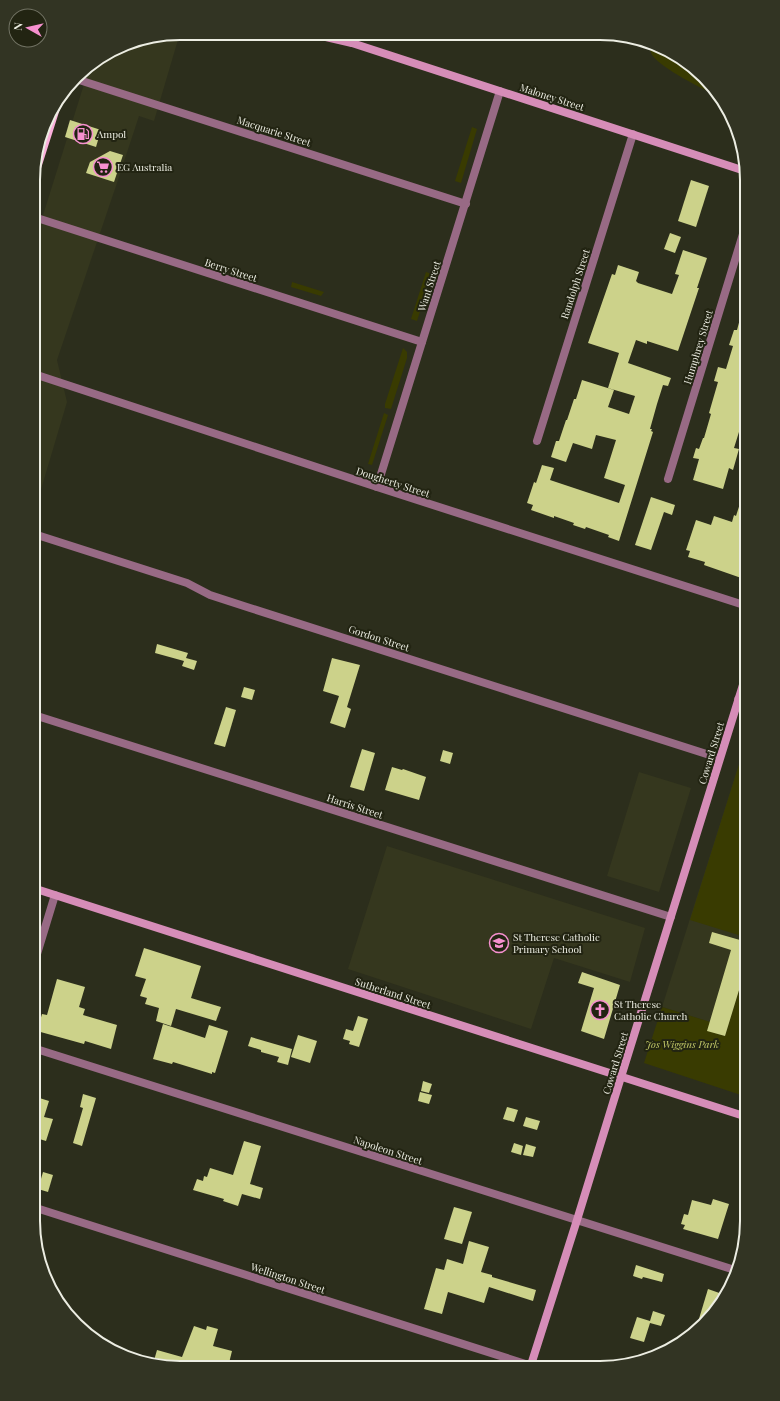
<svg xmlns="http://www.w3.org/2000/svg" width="780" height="1401" font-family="'Playfair Display',serif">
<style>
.built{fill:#35371e}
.green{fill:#393b01}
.building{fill:#ccd28a}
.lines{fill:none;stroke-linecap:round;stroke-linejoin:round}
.street{stroke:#986a85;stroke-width:8}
.secondary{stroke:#d68db8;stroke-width:8}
.primary{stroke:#fbafdb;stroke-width:10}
.labels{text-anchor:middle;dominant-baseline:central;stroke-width:4;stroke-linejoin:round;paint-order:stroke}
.street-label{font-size:10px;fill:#ecede2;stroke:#222412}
.poi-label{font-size:10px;fill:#ecede2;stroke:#222412;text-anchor:start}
.park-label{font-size:10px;font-style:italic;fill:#c4ca68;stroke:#222412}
.rim{fill:none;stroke:#ecede2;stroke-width:2}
</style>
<rect width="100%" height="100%" fill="#2c2e1c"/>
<!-- built -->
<g class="built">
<path d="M180,33l-26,88 -15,-5 -22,67 -60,177 10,42 -33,111v-269l56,-179 34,-21z"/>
<path d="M747,739v357l-45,-15 17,-56 -57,-18z"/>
<path d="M639,772l52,16 -32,104 -52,-16z"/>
<path d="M387,846l258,82 -15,54 -76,-24 -23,71 -183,-60z"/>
</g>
<!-- green -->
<g class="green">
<path d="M649,43l16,5 32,21 24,28c-16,-6 -60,-29 -69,-42 -2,-4 -3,-8 -3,-12z"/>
<path d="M472,127l5,2 -16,54 -6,-2z"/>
<path d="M426,272l6,2 -15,47 -6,-2z"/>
<path d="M292,282l32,10 -3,4 -30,-9z"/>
<path d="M403,348l4,4v6l-16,51 -6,-1v-4z"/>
<path d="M384,413l4,2 -16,50 -4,-1z"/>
<path d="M747,739v203l-3,-1 1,-4 -55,-17z"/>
<path d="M747,964v133l-103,-34 18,-56 58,18 -3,9 8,2z"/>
</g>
<!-- building -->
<g class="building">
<path d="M70,120l31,10 -5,17 -31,-10z"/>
<path d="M110,151l13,4 -9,27 -28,-9 4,-11z"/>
<path d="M691,180l18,6 -13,41 -18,-6z"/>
<path d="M670,233l11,4 -6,16 -11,-4z"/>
<path d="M683,250l24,8 -10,30h2l-21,63 -31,-10v3l-11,-4 -8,23 43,15 -3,8 -5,-1 -6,19 -7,25h2l-1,2 2,1 -34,109 -11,-4 1,-2 -23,-8 -1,2 -12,-4 1,-2 -20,-7v2l-23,-8 2,-5 -6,-2 7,-21 2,1 6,-18 12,3 -4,12 69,23 6,-18 -21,-7 12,-38 -20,-5 -4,14 -19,-6 -7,19 -15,-5 5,-16h3l7,-21h1l7,-21h2l6,-19 32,10 -6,17 21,7 6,-18 -27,-8 11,-35 -31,-10 24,-69 3,1 3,-10 21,7 -3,9 2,2 34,11 7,-19 -4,-1z"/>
<path d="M744,304h3v81l-5,16 5,1v4l-13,42 5,1 -6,21 -4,-2 -6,21 -30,-9 6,-21 -6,-1 3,-10 3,1 4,-11h1l7,-24 -2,-1 9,-31 -4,-1 4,-14 8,2 7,-23 -4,-1 5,-15h3z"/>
<path d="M745,488h2v92l-43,-15 1,-3 -17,-5 2,-6 -4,-1 10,-30 15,5 3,-9 18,6 2,-7 2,1z"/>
<path d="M651,497l24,8 -3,10 -8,-3 -13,38 -16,-5z"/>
<path d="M157,644l31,9 -2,5 11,3 -3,9 -12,-4 2,-5 -29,-8z"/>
<path d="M332,658l28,7 -13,42 4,2 -6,19 -15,-5 9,-27 -16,-5z"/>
<path d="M244,687l11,3 -3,10 -11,-3z"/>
<path d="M226,707l10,3 -11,37 -11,-3z"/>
<path d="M362,749l13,4 -11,38 -14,-4z"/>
<path d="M443,750l10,3 -3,11 -10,-3z"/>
<path d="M392,767l10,3 1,-1 23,8 -7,23 -34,-10z"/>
<path d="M712,932l35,10v22l-22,72 -18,-5 24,-81 -22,-7z"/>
<path d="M144,948l57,18 -10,32 30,9 -5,14 -40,-12 -5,17 -15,-5 3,-13 -14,-4 2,-6 -7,-2 6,-17 -11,-3z"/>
<path d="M582,972l38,13 -16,54 -23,-8 13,-43 -16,-5z"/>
<path d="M57,979l28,8 -6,20 6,2 -2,6 34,10 -6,24 -26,-8 -1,3 -47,-13 5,-17 5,1z"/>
<path d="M358,1016l10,3 -9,28 -10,-3 1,-3 -7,-2 3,-10 7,2z"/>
<path d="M163,1024l42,14 4,-13 19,6 -13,42 -3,-1v2l-39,-12 -1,2 -19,-5z"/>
<path d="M298,1035l19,6 -7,22 -19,-6z"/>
<path d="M251,1037l41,12 -4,16 -11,-3 2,-5 -18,-5v-2l-13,-4z"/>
<path d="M423,1081l9,3 -3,9 -8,-2z"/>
<path d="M420,1092l12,3 -3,9 -11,-3z"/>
<path d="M83,1094l13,4 -14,48 -9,-3 10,-35 -3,-1z"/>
<path d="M33,1096l16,5 -5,16 9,2 -7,22 -13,-4z"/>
<path d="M507,1107l11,3 -4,12 -11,-3z"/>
<path d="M526,1117l14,4 -3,9 -14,-4z"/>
<path d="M244,1141l17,5 -11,38 13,4 -3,11 -18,-5 -4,12 -15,-5 1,-2 -31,-9 4,-11 6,2 1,-5 3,1 3,-9 23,7z"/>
<path d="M514,1143l9,3 -2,9 -10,-3z"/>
<path d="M526,1144l10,3 -3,10 -10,-2z"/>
<path d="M43,1172l10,3 -5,17 -10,-3z"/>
<path d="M713,1199l16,5 -11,35 -35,-10 2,-4 -4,-1 3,-10 4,1 4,-15 19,5z"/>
<path d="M454,1207l18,5 -10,32 -18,-5z"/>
<path d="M469,1241l20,6 -8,25 11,3v2l44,13 -3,11 -44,-14 -5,16 -36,-11 -6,22 -18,-5 12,-41 8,2 3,-11 16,5z"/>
<path d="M636,1265l28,9 -2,8 -19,-5 -1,2 -9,-3z"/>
<path d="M708,1289l17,6 -8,15 -22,22z"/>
<path d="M653,1311l12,4 -4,11 -11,-3 -6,19 -14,-4 7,-21 13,4z"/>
<path d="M194,1326l12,4 1,-4 11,3 -5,17 19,5 -3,12 -12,-3 -2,7h-54l-8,-3 4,-14 25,7z"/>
</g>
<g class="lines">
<!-- street -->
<g class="street">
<path d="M352,43l3,-9"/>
<path d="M76,79l390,125"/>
<path d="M34,217l388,125"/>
<path d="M34,374l343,113 370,119"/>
<path d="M537,441l96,-307"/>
<path d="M668,479l79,-258"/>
<path d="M377,487l123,-396"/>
<path d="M34,534l153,49 23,12 40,13 469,150"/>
<path d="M738,699l9,3"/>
<path d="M34,715l637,202"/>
<path d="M33,967l22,-72"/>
<path d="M33,1048l705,223"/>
<path d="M33,1207l505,161"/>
</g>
<!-- secondary -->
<g class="secondary">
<path d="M313,34l39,9 393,128"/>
<path d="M33,888l714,229"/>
<path d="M530,1368l47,-148 44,-143 126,-405"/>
</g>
<!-- primary -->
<path class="primary" d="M34,174l22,-69"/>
</g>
<!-- icons -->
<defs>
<g id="fuel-ring" transform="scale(1)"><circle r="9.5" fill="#222412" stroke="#f690cf" stroke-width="1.5"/><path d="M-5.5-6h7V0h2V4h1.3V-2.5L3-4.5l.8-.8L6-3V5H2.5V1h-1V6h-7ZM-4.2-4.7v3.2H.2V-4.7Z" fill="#f690cf"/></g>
<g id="supermarket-ring" transform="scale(1)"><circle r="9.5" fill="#222412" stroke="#f690cf" stroke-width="1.5"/><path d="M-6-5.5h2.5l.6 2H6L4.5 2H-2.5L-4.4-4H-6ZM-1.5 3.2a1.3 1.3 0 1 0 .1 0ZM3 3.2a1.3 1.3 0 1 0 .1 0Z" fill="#f690cf"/></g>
<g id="school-ring" transform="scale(1)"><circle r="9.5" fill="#222412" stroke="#f690cf" stroke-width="1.5"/><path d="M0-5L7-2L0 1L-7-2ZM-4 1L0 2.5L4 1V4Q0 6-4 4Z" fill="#f690cf"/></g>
<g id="church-ring" transform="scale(1)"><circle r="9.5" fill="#222412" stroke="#f690cf" stroke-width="1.5"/><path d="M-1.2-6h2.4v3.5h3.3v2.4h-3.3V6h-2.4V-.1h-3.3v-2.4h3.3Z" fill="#f690cf"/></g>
</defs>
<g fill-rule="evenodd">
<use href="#fuel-ring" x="83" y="134"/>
<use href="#supermarket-ring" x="103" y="167"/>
<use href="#school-ring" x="499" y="943"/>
<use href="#church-ring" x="600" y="1010"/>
</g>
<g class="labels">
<!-- street labels -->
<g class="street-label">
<text transform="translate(552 97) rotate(18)">Maloney Street</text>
<text transform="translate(274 131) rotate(18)">Macquarie Street</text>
<text transform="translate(231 270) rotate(18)">Berry Street</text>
<text transform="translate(575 284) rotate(-72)">Randolph Street</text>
<text transform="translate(429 286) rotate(-72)">Want Street</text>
<text transform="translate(698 347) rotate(-73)">Humphrey Street</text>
<text transform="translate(393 482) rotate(18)">Dougherty Street</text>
<text transform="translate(379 638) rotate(18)">Gordon Street</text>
<text transform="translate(711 753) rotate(-73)">Coward Street</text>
<text transform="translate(355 806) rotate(18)">Harris Street</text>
<text transform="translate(393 993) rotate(18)">Sutherland Street</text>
<text transform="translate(615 1063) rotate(-73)">Coward Street</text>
<text transform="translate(388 1150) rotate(18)">Napoleon Street</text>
<text transform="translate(288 1278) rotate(18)">Wellington Street</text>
</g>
<!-- poi labels -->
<g class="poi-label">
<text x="97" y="134">Ampol</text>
<text x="117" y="167">EG Australia</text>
<text x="513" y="937">St Therese Catholic<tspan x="513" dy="12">Primary School</tspan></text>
<text x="614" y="1004">St Therese<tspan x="614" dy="12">Catholic Church</tspan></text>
</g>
<!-- park labels -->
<g class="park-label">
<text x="682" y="1044">Jos Wiggins Park</text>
</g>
</g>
<!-- crop -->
<path d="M0 0H780V1401H0ZM180 40H600A140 140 0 0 1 740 180V1221A140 140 0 0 1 600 1361H180A140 140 0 0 1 40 1221V180A140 140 0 0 1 180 40Z" fill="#323423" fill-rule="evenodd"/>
<path class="rim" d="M180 40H600A140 140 0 0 1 740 180V1221A140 140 0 0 1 600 1361H180A140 140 0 0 1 40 1221V180A140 140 0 0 1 180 40Z"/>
<!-- north arrow -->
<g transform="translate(28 28) rotate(278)"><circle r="19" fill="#222412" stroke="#737465"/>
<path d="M0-3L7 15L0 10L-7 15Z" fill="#f690cf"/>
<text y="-6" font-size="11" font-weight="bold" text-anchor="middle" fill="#ecede2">N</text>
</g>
</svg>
